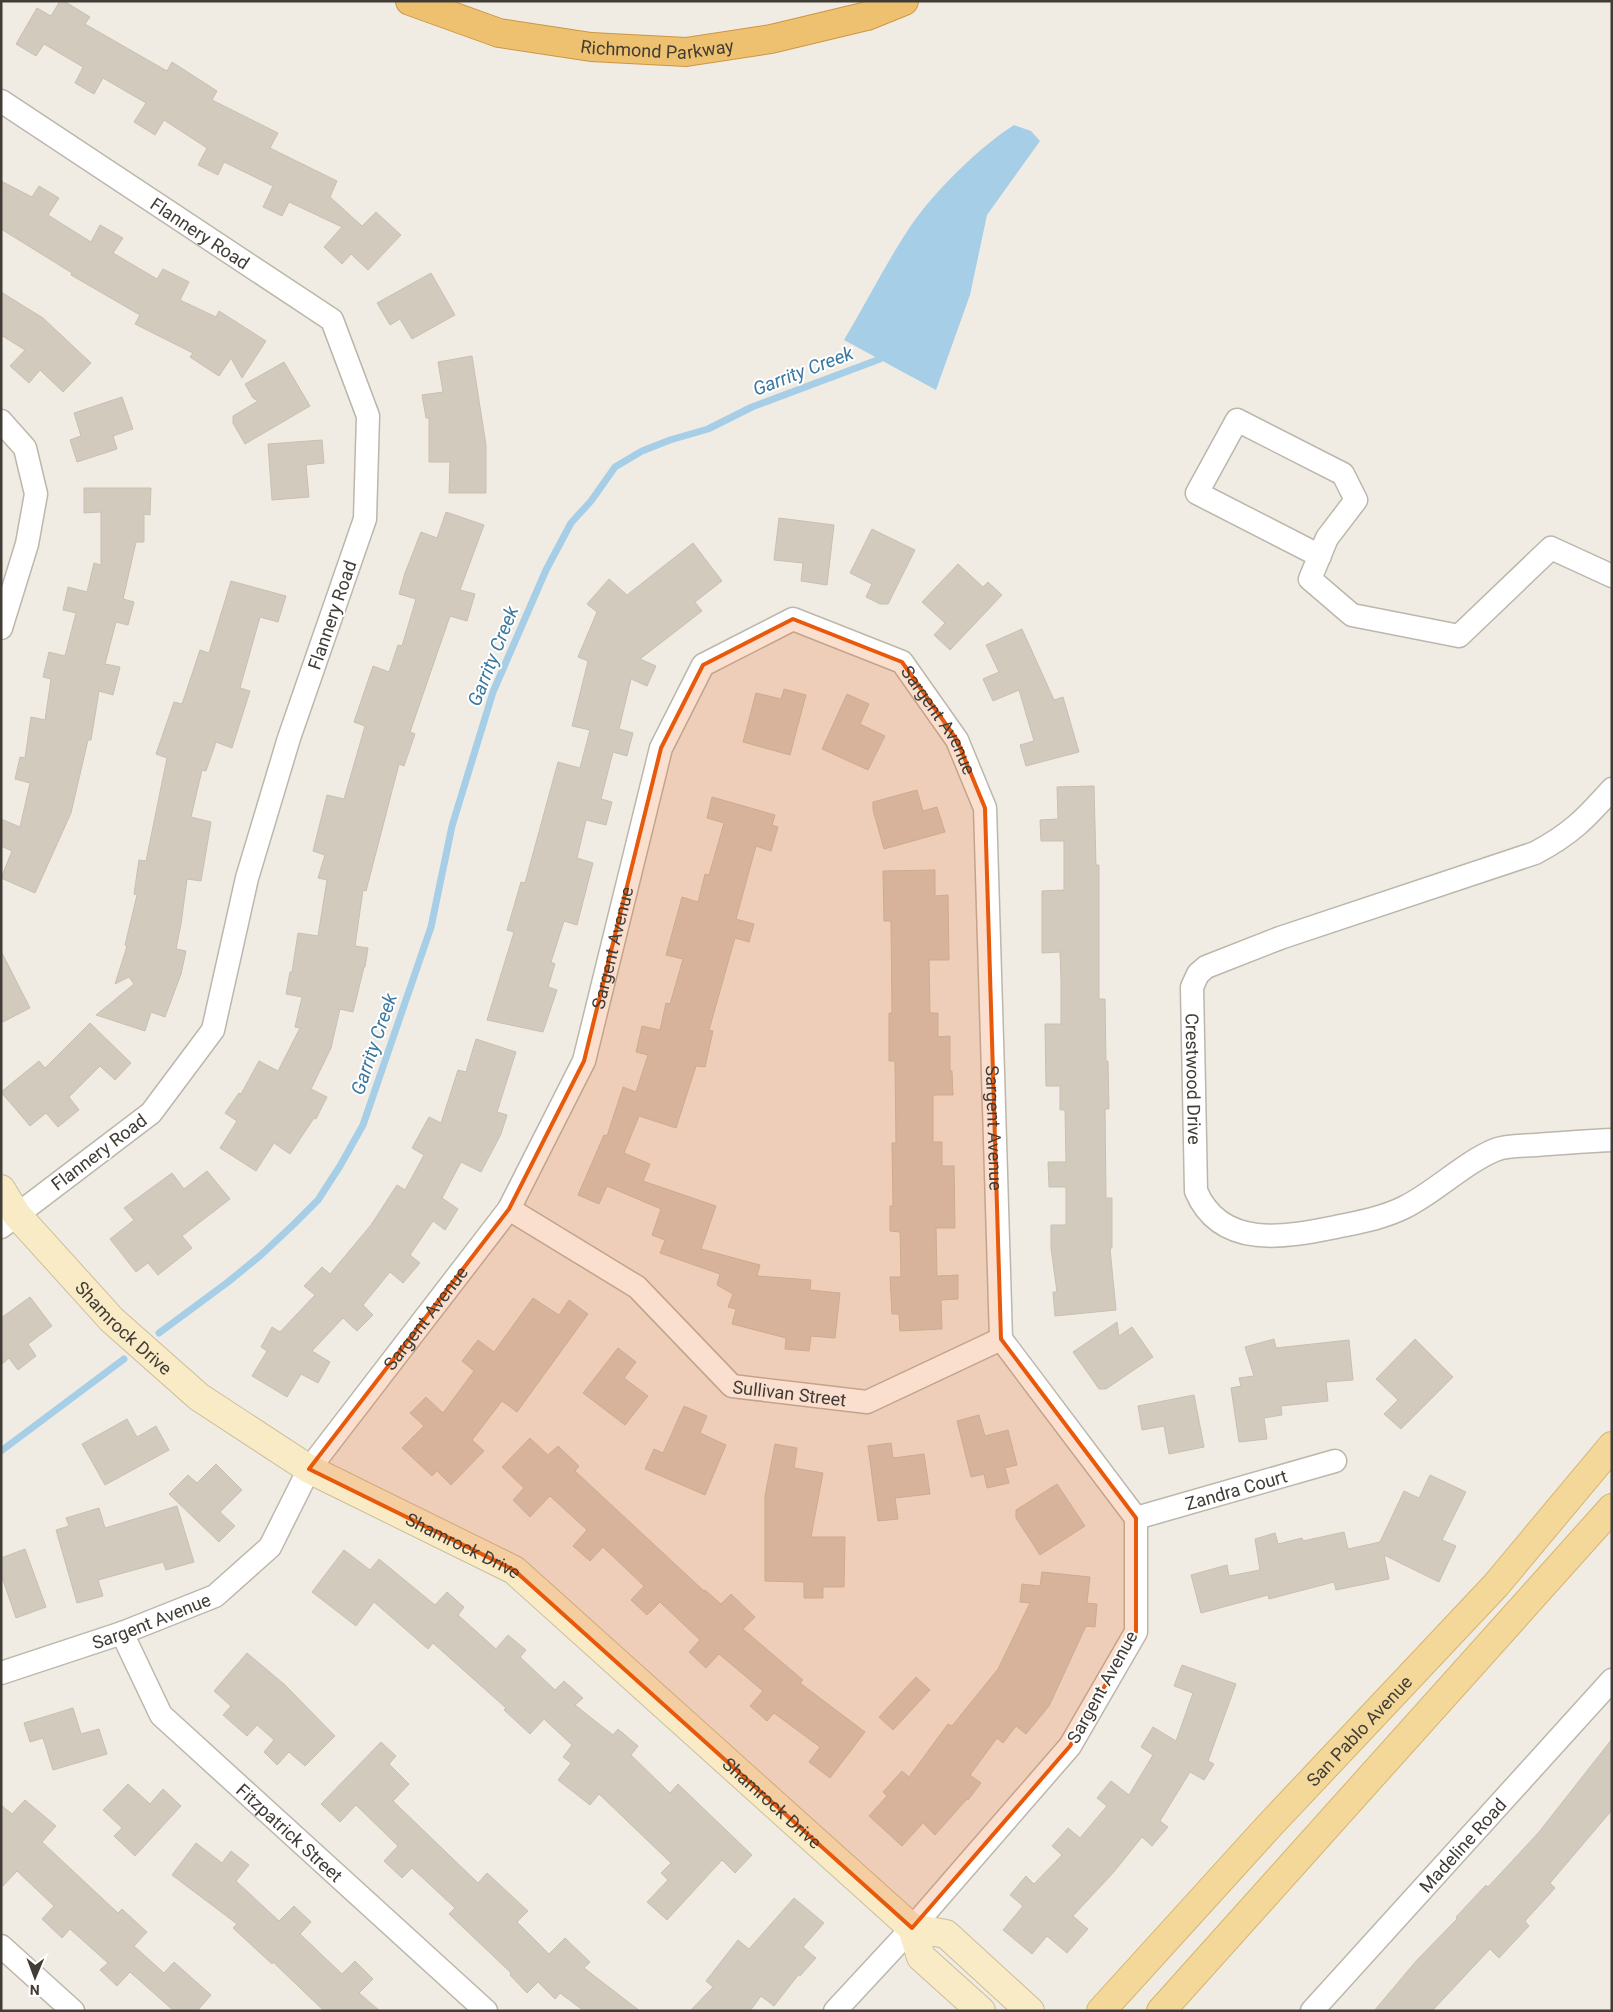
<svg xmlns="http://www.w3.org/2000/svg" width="1613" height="2012" font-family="Roboto,sans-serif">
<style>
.water{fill:#a6cee7}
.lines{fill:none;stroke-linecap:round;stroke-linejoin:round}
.stream{stroke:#a6cee7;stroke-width:7}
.building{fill:#d3cabe;stroke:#cabfaf}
.street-casing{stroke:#bdb6ab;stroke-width:25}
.secondary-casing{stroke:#cbbd98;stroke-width:30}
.primary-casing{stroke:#d6b46c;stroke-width:30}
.highway-casing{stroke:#cc9642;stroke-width:30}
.street{stroke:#fff;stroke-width:22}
.secondary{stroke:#f8ebc6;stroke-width:28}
.primary{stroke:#f3d89a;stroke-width:28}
.highway{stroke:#eec171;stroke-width:28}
.marked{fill:#e8590c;fill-opacity:0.2;stroke:#e8590c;stroke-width:4;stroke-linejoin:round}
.labels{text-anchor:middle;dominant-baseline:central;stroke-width:4;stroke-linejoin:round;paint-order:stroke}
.street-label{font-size:18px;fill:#413c35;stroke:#fff}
.water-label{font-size:19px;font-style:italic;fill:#3a78a1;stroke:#fff}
</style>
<rect width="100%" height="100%" fill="#f0ece4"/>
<!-- water -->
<path class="water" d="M1014,125l17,6 9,10 -53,74 -17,80 -34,95 -92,-50c22,-37 42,-77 66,-113 23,-34 69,-80 104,-102z"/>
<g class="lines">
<!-- stream -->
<g class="stream">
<path d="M159,1333l69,-51 33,-27 32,-30 25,-25 22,-34 23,-41 68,-198 21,-101 41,-134 53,-122 25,-47 20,-22 24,-34 27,-16 28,-11 38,-11 44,-22 128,-48 4,-8"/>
<path d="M1,1451l123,-92"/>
</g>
</g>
<!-- building -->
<g class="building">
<path d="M60,1h4l26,16 -5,7 82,47 5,-9 45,29 -5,9 66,33 -8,15 67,33 -7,16 32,29 14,-14 25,23 -33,35 -17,-16 -9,10 -18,-17 18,-20 -53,-25 -7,14 -19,-9 10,-21 -49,-24 -6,13 -20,-10 9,-17 -43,-28 -9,15 -21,-13 12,-19 -43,-25 -9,16 -19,-11 8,-16 -39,-23 -8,12 -20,-12 21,-36 14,8z"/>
<path d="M1,181l31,16 7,-11 20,12 -11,17 43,27 9,-17 23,13 -10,15 44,26 6,-10 26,13 -9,18 36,17 3,-6 47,30 -24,37 -11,-20 -12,18 -29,-19 3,-4 -58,-29 5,-9 -69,-40 1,-2 -71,-44z"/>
<path d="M431,273l24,42 -43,24 -12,-20 -10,6 -13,-22z"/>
<path d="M1,292l42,26 48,45 -28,29 -23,-22 -11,13 -19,-17 15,-16 -24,-15z"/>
<path d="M472,356l14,89v48h-37l1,-31h-21v-44h-3l-4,-23 21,-3 -5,-30z"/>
<path d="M284,362l26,44 -65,38 -12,-21v-7l25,-15 -5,-3 -8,-14z"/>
<path d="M122,397l11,32 -20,7 4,13 -40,13 -7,-22 11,-4 -7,-23z"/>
<path d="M322,440l2,23 -18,2 3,32 -37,3 -4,-56z"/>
<path d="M84,488h67l-1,27 -6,-1v28h-8l-13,57 11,3 -6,23 -12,-3 -11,42 15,3 -7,28 -14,-4 -8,49h-3l-17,73 -36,80 -34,-15 11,-27 -11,-5v-27l19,8 10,-44 -15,-4 5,-22 5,1 6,-41 14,3 6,-41 -8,-2 6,-25 16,4 11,-43 -13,-3 5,-23 19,5 7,-29 7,2v-53l-17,1z"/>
<path d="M446,512l38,13 -24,65 15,4 -8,27 -17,-5 -40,116 5,2 -11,32 -5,-2 -33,127 -3,-1 -8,56 13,2 -3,19h-1l-11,45 -13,-3 -9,39 -20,41 16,8 -11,22 -2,-1 -24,36 -16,-11 -18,28 -36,-23 17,-27 -12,-8 14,-20 2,1 18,-33 19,10 22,-43 -5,-1 7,-30 -16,-3 4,-22h2l6,-39 20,3 9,-56 -9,-2 7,-23 -12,-4 14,-56 17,4 21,-73 -11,-4 19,-56 16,6 9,-27 4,1 14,-47 -17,-5 6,-21 16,-41 16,6z"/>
<path d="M779,518l55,7 -7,60 -26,-4 2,-18 -29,-3z"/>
<path d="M872,529l43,21 -27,54h-8l-14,-7 6,-13 -22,-11z"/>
<path d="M693,543l29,38 -27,21 7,9 -62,48 16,7 -9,20 -16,-7 -12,50 14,4 -6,23 -14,-4 -12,47 11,3 -6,23 -20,-5 -9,38 16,5 -16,62 -13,-4 -13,41 4,2 -7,23 9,3 -14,42 -56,-12 27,-88 -7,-2 14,-48 4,1 33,-121 22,6 10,-38 -18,-4 16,-65 -10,-4 19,-45 -10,-8 22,-25 18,16z"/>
<path d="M958,564l25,23 5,-5 14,13 -52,55 -16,-15 11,-12 -23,-21z"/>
<path d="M231,581l55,15 -8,26 -18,-5 -20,71 10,3 -18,57 -16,-6 -10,29 -4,-1 -11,47 20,5 -10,59 -14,-2 -6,45 -5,25 10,2 -5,23 -16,43 -14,-5 -6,19 -49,-16 38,-31 -5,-7 -14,7 12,-38 -2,-1 12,-50 -3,-1 5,-34 7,1 21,-103 -11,-4 18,-52 8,2 18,-54 9,3z"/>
<path d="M1022,629l32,71 9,-3 16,55 -53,14 -6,-21 14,-4 -15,-51 -26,11 -10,-22 16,-7 -13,-27z"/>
<path d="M784,689l22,6 -16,60 -47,-13 13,-49 25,6z"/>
<path d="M847,694l22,10 -9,20 25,12 -17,34 -46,-21z"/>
<path d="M1094,786l2,79h3v134h6l1,62h2l1,48h-4l1,89h6v50h-2l6,62 -61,6 -2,-24h4l-6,-44v-23h15v-38h-17l-1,-25h18l-1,-52h-5v-24h-14l-1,-62h16v-43l-1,-29 -18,1v-62l22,-1v-49h-23l-1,-21 18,-1 -1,-32z"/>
<path d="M917,790l6,21 14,-4 8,25 -61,17 -11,-39v-8z"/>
<path d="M712,797l63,18 -3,10 6,2 -7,24 -15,-5 -20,73 18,5 -5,18 -14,-4 -26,92 4,1 -8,36 -9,-1 -20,62 -37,-12 -15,37 26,11 -7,17 73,25 -15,43 59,16 -3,11 54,4 -1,10 30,3 -5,45 -24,-2 -2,15 -24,-2 1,-11 -54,-14 4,-15 -8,-2 5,-13 -16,-9 3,-11 -60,-21 5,-13 -13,-5 9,-26 -54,-23 -8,18 -21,-9 26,-60 3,1 16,-49 13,5 12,-37 -12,-3 6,-26 18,4 6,-27 4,1 13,-45 -17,-4 16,-58 16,5 7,-28 4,1 15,-52 -17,-5z"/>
<path d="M935,870v26l13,-1 1,65h-20l1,53h8v24l12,-1v35h2l1,24h-20v47h9v24h12l1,62h-19l1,48 21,-1v24l-17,1 1,29 -42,2 -1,-17h-7l-2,-37h11l-1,-45 -10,-1v-25h3l-1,-63h4l-1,-82h-6v-48h3l-1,-92h-7l-1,-50z"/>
<path d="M1,951l29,57 -29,15z"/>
<path d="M90,1023l41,40 -16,17 -15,-14 -31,31 10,13 -21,17 -12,-14 -16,13 -29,-34 38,-31 6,7z"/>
<path d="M476,1039l40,13 -19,60 10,3 -6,19 -20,38 -20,-10 -19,36 16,11 -13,21 -12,-9 -23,34 10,8 -17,20 -13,-11 -27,33 10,10 -16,16 -14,-13 -31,33 18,11 -12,21 -17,-9 -14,23 -35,-21 15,-25 -6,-4 11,-20 8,5 35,-37 -11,-9 18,-19 8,7 41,-49 26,-40 8,5 19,-35 -12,-7 17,-31 12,6 17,-53 8,2z"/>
<path d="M207,1171l23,28 -48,37 10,12 -34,27 -10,-12 -12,9 -26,-33 24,-19 -10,-12 48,-35 12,16z"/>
<path d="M30,1297l22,29 -24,18 8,12 -18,14 -9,-12 -8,7v-47z"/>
<path d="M533,1298l26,17 10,-15 19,14 -71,98 -15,-11 -30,39 12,11 -33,34 -14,-14 -5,5 -30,-28 22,-22 -14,-13 16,-16 17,16 31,-42 -12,-10 16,-21 16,12z"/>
<path d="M1117,1322l2,14 13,-9 21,30 -47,32h-7l-26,-37z"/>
<path d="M1274,1339l2,9 73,-8 4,40 -27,2 2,19 -47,5 1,9 -18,3 3,21 -28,3 -8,-54 10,-2 -2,-8 15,-2 -9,-29z"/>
<path d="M1415,1339l38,38 -52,52 -17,-15 14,-14 -22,-21z"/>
<path d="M618,1348l18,14 -12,16 24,18 -23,29 -42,-32z"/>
<path d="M1194,1395l10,52 -35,7 -5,-28 -22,4 -4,-24z"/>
<path d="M684,1406l23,10 -7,17 26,12 -21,50 -60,-26 9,-20 9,4z"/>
<path d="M979,1415l6,21 23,-6 9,35 -12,3 4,15 -22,5 -3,-14 -13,3 -14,-56z"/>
<path d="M127,1419l10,18 19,-11 13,24 -64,35 -23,-41z"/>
<path d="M530,1438l18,17 10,-9 21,20 -4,5 129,120 1,-1 16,14 10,-10 24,23 -12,12 60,51 -3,3 65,49 -35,46 -21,-16 11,-15 -46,-34 -7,8 -17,-15 13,-15 -44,-37 -13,14 -17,-16 11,-12 -40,-38 -13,13 -16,-15 13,-14 -41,-39 -13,14 -17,-15 14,-16 -37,-34 -20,21 -17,-17 11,-12 -22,-21z"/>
<path d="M891,1443l2,15 31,-4 6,40 -35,4 3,21 -20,2 -10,-75z"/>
<path d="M775,1444l22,4 -3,20 29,5 -12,64h34l-1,50h-21v11h-19v-16l-39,-1v-85z"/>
<path d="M216,1464l26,26 -22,22 15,14 -16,16 -50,-48 19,-19 9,8z"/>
<path d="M1430,1475l36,17 -24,48 14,6 -17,36 -55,-27 5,24 -53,11 -2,-8 -65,17 -1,-4 -67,18 -10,-38 36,-10 2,11 31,-6 -5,-31 20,-6 3,11 24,-6 1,3 41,-9 4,17 32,-7 24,-51 15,7z"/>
<path d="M1057,1484l28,42 -45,29 -24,-37v-8z"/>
<path d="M177,1506l17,56 -28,8 -3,-8 -65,18 5,16 -26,7 -21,-73 13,-4 -3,-8 33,-10 6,20z"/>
<path d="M25,1549l21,58 -30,11 -15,-44v-16z"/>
<path d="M344,1550l26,20 9,-11 56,46 12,-13 17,15 -6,8 38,34 12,-14 18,15 -6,7 35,33 9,-9 19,17 -8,7 38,30 5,-6 20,17 -7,9 39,38 8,-9 74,71 -17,18 -13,-13 -55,60 -20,-18 21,-22 -7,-7 10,-10 -72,-69 -9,11 -32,-25 13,-17 -8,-6 9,-12 -28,-26 -14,15 -26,-24 2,-2 -73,-65 -5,6 -54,-47 -18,24 -44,-34z"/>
<path d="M1042,1572l48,5 -3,26 10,1 -2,23 -9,-1 -37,80 -23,28 -10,-8 -13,17 -6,-5 -27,37 11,8 -13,17 -1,-1 -32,36 -12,-12 -21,23 -33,-30 18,-20 -4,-4 19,-21 7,6 39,-53 4,2 46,-57 32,-66 -10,-1 2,-18 18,2z"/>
<path d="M247,1653l37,31 51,52 -30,30 -16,-14 -12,13 -13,-13 10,-12 -17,-15 -10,11 -24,-21 8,-9 -17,-15z"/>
<path d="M1182,1665l54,19 -28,77 6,3 -10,16 -14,-8 -30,49 8,6 -16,19 -10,-9 -29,36 -40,43 15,13 -21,24 -20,-17 -15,18 -29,-24 20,-24 -13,-11 16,-19 8,8 28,-29 -10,-9 16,-18 12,10 27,-32 -10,-8 14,-17 18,14 24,-40 -12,-8 12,-20 23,14 17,-48 -19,-7z"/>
<path d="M916,1677l14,13 -37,40 -14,-13z"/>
<path d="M73,1708l8,26 18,-5 8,25 -54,16 -10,-32 -13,4 -6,-19z"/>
<path d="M1612,1739v71l-62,73 5,5 -30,33 4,5 -30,32 -9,-9 -58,62h-58l43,-51 40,-41 -1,-2 30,-32 2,2 51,-55z"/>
<path d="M381,1742l15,14 -7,8 20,20 -16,17 85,82 9,-10 41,38 -11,11 32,32 16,-16 25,24 -6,6 56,43h-56l-24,-18 -5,6 -17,-17 -11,11 -17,-18 1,-2 -62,-59 6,-6 -43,-40 -10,10 -18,-17 14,-15 -42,-41 -16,17 -19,-18z"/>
<path d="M128,1784l22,20 13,-15 18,17 -46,50 -21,-20 8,-8 -19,-18z"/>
<path d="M25,1800l31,26 -14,16 76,71 4,-4 25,23 -13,14 30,27 10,-11 37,33 -14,16h-23l-44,-39 -13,14 -17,-16 8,-7 -38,-34 -8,9 -20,-19 12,-13 -37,-35 -16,17v-83l11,9z"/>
<path d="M196,1843l26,20 9,-12 18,14 -13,16 43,40 15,-15 17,16 -11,12 42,40 13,-13 18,18 -14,14 21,18h-56l-51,-49 -1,2 -39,-36 4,-4 -65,-49z"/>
<path d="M794,1898l30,25 -21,24 13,11 -16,18 -1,-2 -25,32 -13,-10 -11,15h-60l23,-24 -7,-6 32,-41 11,9z"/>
</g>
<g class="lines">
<!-- street casing -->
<g class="street-casing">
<g id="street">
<path id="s1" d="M1,101l331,219 36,96 -3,103 -76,219 -42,140 -34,152 -62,83 -150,114"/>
<path d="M1,421l24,27 11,46 -9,50 -26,84"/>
<path d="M1320,556l-123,-63 40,-73 106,54 13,26 -29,38 -17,41 42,36 107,21 92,-88 61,28"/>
<path id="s2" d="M1612,789c-27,30 -41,45 -77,64l-255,85 -74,29 -8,7 -6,13 4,204c25,59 90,46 140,36 24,-5 47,-9 69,-20 32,-16 57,-43 90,-57 12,-5 27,-4 41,-5 25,-2 50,-4 76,-5"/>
<path id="s3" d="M509,1209l128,78 95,99 135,16 134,-63"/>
<path id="s4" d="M1136,1518l199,-57"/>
<path id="s5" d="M122,1633l39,82 325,296"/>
<path id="s6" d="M1,1673l121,-40 93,-37 55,-49 39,-78 200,-260 75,-148 77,-313 42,-83 90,-46 109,43 55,78 28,68 16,531 135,179v114l-66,114 -158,182 -77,83"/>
<path d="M1,1946l72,65"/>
<path id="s7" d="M1312,2011l300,-331"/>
</g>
</g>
<!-- secondary casing -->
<g class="secondary-casing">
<g id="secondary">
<path id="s8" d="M1,1189l16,26 95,105 87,77 110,72 205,101 398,358 9,29 60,54"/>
<path d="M912,1928l34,6 84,77"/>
</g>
</g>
<!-- primary casing -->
<g class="primary-casing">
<g id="primary">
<path id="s9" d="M1101,2011l168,-185 227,-241 116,-139"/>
<path d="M1161,2011l451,-503"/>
</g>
</g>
<!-- highway casing -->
<g class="highway-casing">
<g id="highway">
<path id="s10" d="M410,1l89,32 92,14 95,5 85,-13 96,-23 37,-15"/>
</g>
</g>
<!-- street -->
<use href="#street" class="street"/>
<!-- secondary -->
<use href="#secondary" class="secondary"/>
<!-- primary -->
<use href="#primary" class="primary"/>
<!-- highway -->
<use href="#highway" class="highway"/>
</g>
<!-- marked area -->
<path class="marked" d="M793,619l109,43 55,78 28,68 16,531 135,179v114l-66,114 -158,182 -398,-358 -205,-101 200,-260 75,-148 77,-313 42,-83z"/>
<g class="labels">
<!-- street labels -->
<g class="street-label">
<text stroke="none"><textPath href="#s10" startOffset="254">Richmond Parkway</textPath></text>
<text stroke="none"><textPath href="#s1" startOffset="239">Flannery Road</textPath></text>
<text transform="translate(332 615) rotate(-71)">Flannery Road</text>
<text stroke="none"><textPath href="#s6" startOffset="1585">Sargent Avenue</textPath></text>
<text stroke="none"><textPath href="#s6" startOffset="999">Sargent Avenue</textPath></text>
<text stroke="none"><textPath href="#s2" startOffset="566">Crestwood Drive</textPath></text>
<text stroke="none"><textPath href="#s6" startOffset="2005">Sargent Avenue</textPath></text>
<text transform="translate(99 1152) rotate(-37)">Flannery Road</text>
<text stroke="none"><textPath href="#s6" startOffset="579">Sargent Avenue</textPath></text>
<text stroke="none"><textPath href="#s8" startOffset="186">Shamrock Drive</textPath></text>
<text stroke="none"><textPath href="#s3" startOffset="345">Sullivan Street</textPath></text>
<text stroke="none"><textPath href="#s4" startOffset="104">Zandra Court</textPath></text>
<text stroke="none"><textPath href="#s8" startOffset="592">Shamrock Drive</textPath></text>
<text stroke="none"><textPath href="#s6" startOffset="159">Sargent Avenue</textPath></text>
<text transform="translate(1102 1687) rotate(-61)">Sargent Avenue</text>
<text stroke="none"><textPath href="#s9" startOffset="381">San Pablo Avenue</textPath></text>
<text stroke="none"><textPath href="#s8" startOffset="996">Shamrock Drive</textPath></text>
<text stroke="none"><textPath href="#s5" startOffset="265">Fitzpatrick Street</textPath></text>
<text stroke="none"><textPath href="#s7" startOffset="224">Madeline Road</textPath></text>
</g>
<!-- water labels -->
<g class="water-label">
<text transform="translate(803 371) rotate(-21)">Garrity Creek</text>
<text transform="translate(493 656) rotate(-68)">Garrity Creek</text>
<text transform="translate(374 1044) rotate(-71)">Garrity Creek</text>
</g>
</g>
<!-- border -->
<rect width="1613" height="2012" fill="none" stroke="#413c35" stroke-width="5"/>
<!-- north arrow -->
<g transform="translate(35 1977) rotate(181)" stroke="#ffffff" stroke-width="4" paint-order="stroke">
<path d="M0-4L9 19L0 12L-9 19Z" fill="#413c35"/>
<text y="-8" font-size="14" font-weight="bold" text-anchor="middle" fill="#413c35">N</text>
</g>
</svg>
